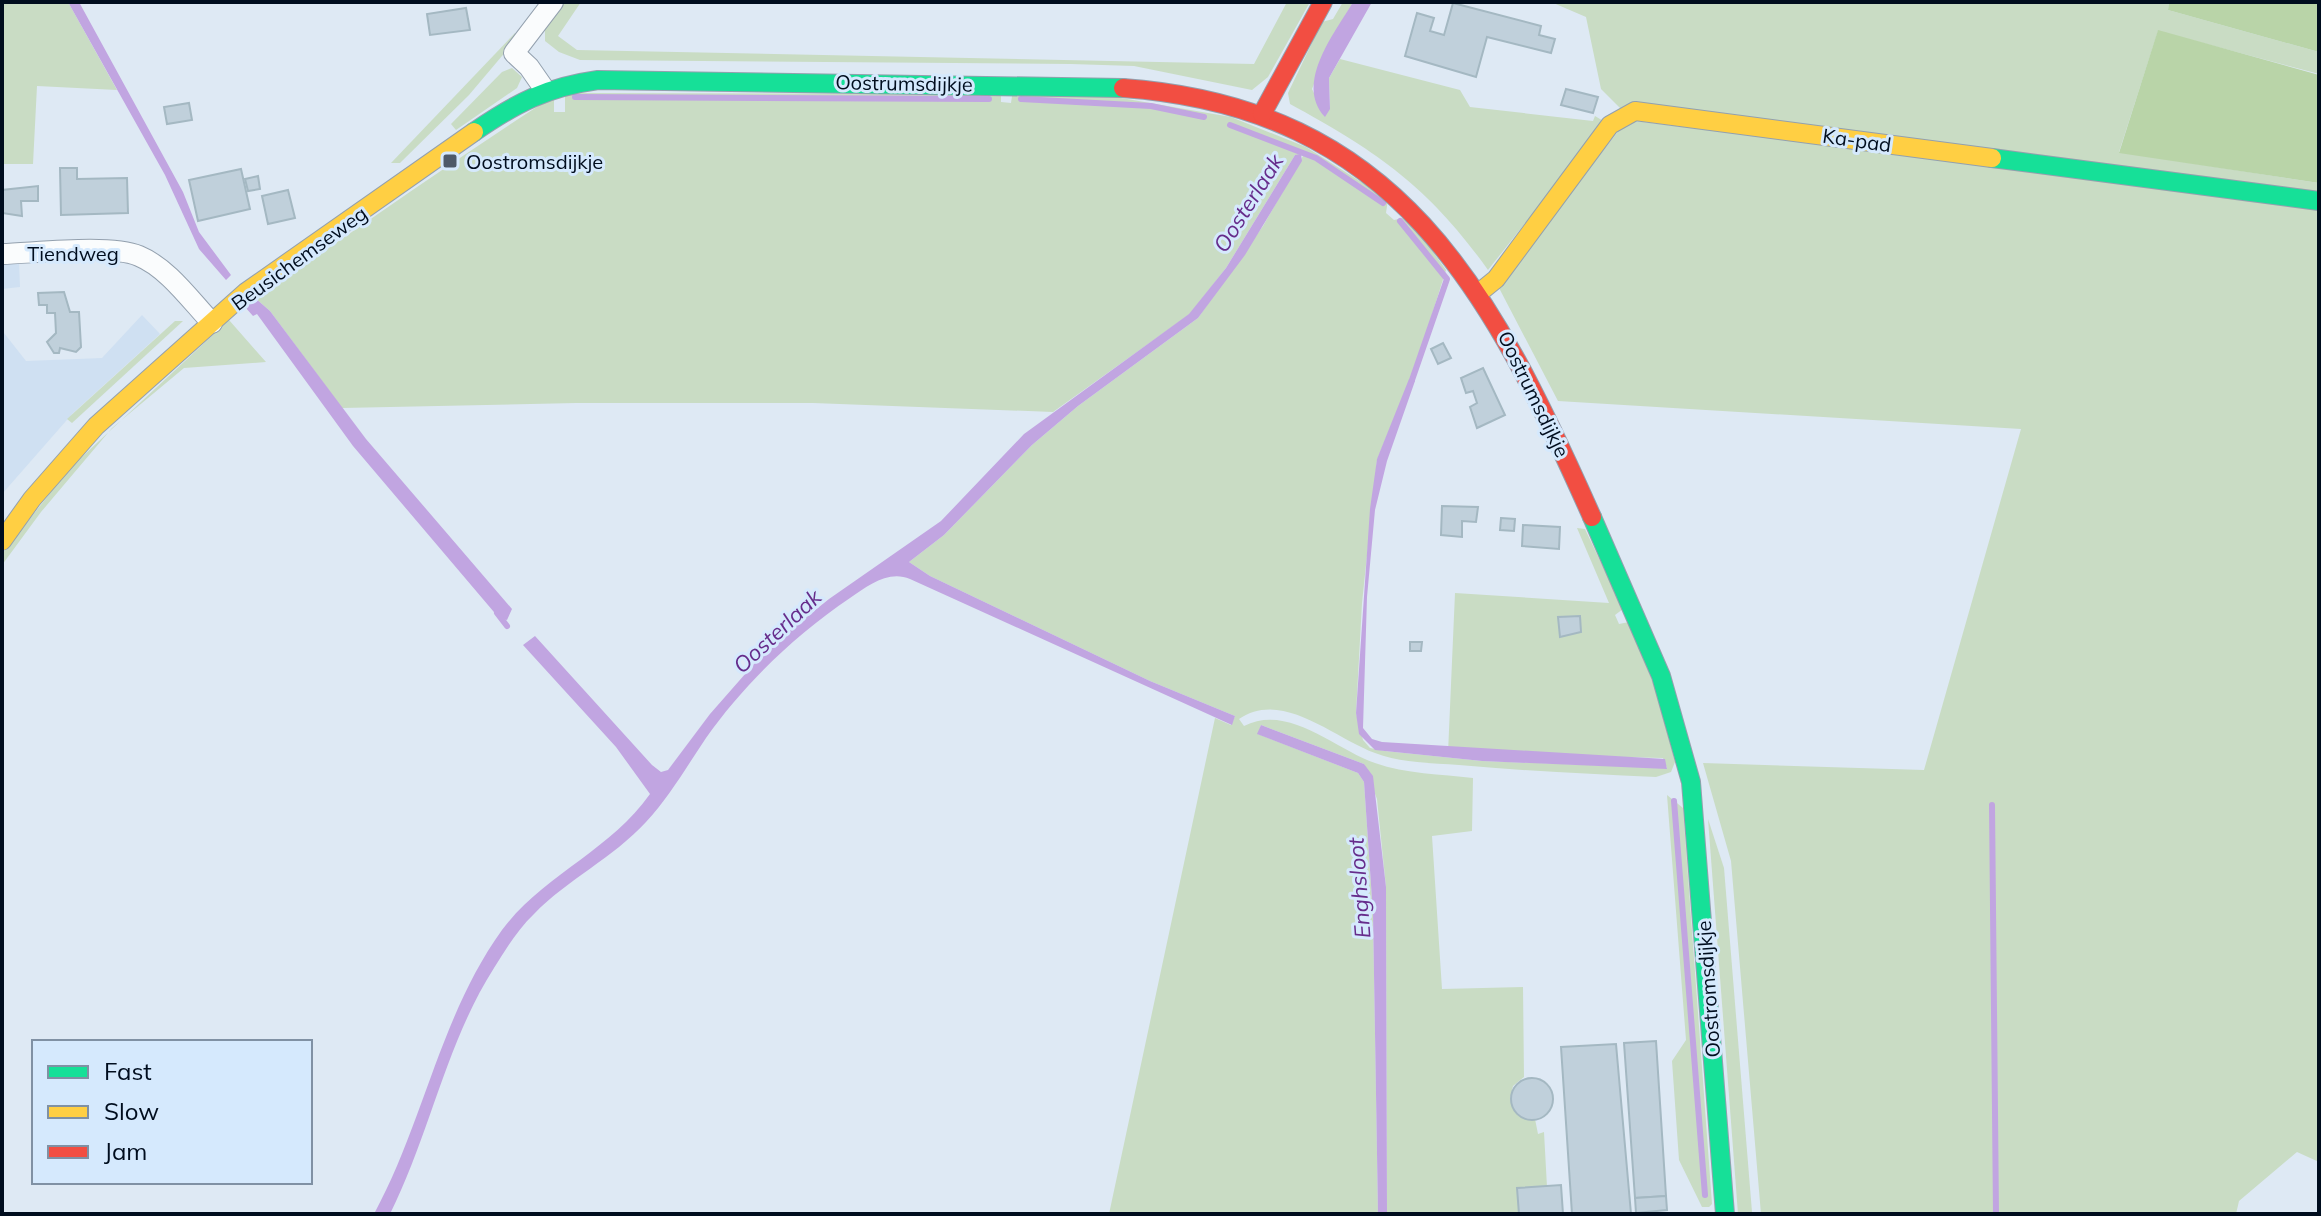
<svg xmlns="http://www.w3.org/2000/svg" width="2321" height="1216" font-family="Mulish,sans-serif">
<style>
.built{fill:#cfe0f2}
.green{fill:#c9dcc4}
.forest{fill:#b9d4a8}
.water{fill:#c1a5e1}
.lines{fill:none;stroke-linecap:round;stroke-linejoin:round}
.stream{stroke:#c1a5e1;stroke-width:6}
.building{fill:#c0d0db;stroke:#a4b8c2;stroke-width:2}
.street-casing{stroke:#93a0ae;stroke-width:22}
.fast-casing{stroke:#93a0ae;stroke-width:20}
.slow-casing{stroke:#93a0ae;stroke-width:20}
.jam-casing{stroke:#93a0ae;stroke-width:20}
.street{stroke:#fafcfd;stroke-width:20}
.fast{stroke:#16e098;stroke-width:18}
.slow{stroke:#ffcf43;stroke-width:18}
.jam{stroke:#f24e42;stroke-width:18}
.poi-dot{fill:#4e5a69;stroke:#d5e9fd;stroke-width:3}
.labels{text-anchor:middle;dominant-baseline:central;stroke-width:6;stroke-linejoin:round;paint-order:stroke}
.street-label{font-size:20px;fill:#000d1e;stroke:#d5e9fd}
.poi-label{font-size:20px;fill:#000d1e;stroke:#d5e9fd;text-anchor:start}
.water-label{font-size:22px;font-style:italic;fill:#662c8b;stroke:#d5e9fd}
</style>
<rect width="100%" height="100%" fill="#dee9f4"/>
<!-- built -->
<path class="built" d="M2,261h17l1,26 -18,2 2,44 22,28 76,-3 40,-43 18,19 -87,79 -71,81z"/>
<!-- green -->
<g class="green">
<path d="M2,2h66l49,88 -80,-4 -4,78h-31z"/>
<path d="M564,2h17l-23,34 19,14 677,14 33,-62h23l-42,75 -16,13 -118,-24 -63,-2 -491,-4 -21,-8 -14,-11v-14z"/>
<path d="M1343,2h10l-23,40 -18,47 13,27 5,-10 -1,-28 11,-19 120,31 10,17 123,14 2,-5 10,6 -117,148c-59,-83 -110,-118 -198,-166l-2,-11 34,-71 11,-3z"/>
<path d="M1551,2h618l-1,8 151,42v22l-161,-43 -39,121 200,31v13l-698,-87 -20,-20 -15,-72z"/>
<path d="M515,33l4,3 -50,59 -69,68h-9z"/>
<path d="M512,68l10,9 -5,11 -61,42 -5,-6 51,-52z"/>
<path d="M565,93l436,1v8l10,1 1,-7 92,-1 127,22 75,30 82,52 -2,14 8,7 14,-3 38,53 -29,92 -40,98 -15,143 -6,110 7,27 7,8 15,3 97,10 185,7 -4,-10 -215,-5 7,-160 154,10 -32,-75 8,1 38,80 -8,6 4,9 10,-2 26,66 20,74 -4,10 -15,5c-66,-3 -131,-6 -197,-12 -27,-2 -58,-2 -84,-12 -41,-15 -93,-64 -136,-34l5,7c44,-23 91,23 131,37 31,11 66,11 98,15l-1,53 -40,5 10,153 81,-2 1,90 -11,9 -3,13 11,17 14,3 3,15 6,-2 3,55 -27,27h-133l-1,-327 -9,-88 -13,-35 -103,-39 -3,9 100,39 6,9 9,132 5,300h-269l106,-496 16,7 4,-9 -85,-35 -220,-105 -21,-14 35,-27 88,-90 46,-39 120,-88 65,-92 40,-70 -8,-1 -69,113 -36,46 -137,98 -240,-9h-237l-234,5 -72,-97 -15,-13c100,-67 197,-137 299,-202v16h11z"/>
<path d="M1627,120l692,86v956l-22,-10 -58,49 -3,13h-475l-30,-353 -28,-98 221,7 97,-341 -463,-28 -60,-115z"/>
<path d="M229,320l37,42 -82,6 -72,60 -71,84 -39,53v-11l68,-86z"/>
<path d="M175,321h8l-111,102 -5,-4z"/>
<path d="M1667,795l16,13 29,396 -3,3h-7l-23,-47 -7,-99 14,-21z"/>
<path d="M1708,819l16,49 28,344 -14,2z"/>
</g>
<!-- forest -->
<g class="forest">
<path d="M2169,2h150v50l-151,-42z"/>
<path d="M2158,30l161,45v108l-200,-30z"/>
</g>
<!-- water -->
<g class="water">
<path d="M68,2h11l104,190 16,40 32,43 -5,5 -27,-31 -34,-74z"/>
<path d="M1353,2h19l-43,76 1,31 -5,8c-31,-34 10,-84 28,-115z"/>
<path d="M1301,154l1,7 -57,94 -47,63 -120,88 -46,39 -88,90 -35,27 21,14 220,105 85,35 -3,9 -322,-146c-22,-9 -42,7 -60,19 -55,37 -106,86 -144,140 -19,28 -36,58 -60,84 -33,36 -78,57 -112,92 -16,15 -28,35 -40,54 -48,75 -64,166 -104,246h-16c50,-92 66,-198 128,-284 41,-55 108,-79 148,-136l-34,-47 -93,-102 12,-9 117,129 9,7 7,-2 42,-56 58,-66 61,-49 112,-78 83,-87 165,-120 37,-46 69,-113z"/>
<path d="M255,298l15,13 96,128 146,170 -5,11 -8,-2 -146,-172 -96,-132 -4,2 -8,-9z"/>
<path d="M1409,379l6,2 -28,80 -12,49 -8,87 -4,131 9,11 10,3 283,17 2,10 -185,-8 -107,-11 -16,-16 -3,-21 14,-204 7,-50z"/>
<path d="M1261,725l103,39 9,12 13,111 1,327h-9l-5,-300 -9,-132 -6,-9 -101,-39z"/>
</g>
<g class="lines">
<!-- stream -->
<g class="stream">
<path d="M575,97l414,2"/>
<path d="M1021,99l130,7 53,11"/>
<path d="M1230,125l86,33 67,45"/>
<path d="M1400,221l47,58 -35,101"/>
<path d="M497,613l10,13"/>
<path d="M1674,801l31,394"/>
<path d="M1992,805l4,409"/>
</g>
</g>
<!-- building -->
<g class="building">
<path d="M1453,3l88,23 -2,9 16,4 -4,14 -64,-16 -11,40 -71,-21 12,-43 17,5 -4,13 14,4z"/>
<path d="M466,8l4,22 -40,5 -3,-21z"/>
<path d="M1566,89l32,8 -5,16 -32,-8z"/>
<path d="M189,103l3,17 -25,4 -3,-17z"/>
<path d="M60,168h17v11l50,-1 1,35 -67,2z"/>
<path d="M241,169l9,40 -52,12 -9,-41z"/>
<path d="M258,176l2,13 -12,2 -3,-12z"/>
<path d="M38,186v15h-17l1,15 -20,-3v-23z"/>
<path d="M288,190l7,28 -27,6 -6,-28z"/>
<path d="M64,292l6,20h9l2,35 -5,5 -16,-4 -1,5h-5l-7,-11 9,-9 -1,-20h-8v-8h-8l-1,-12z"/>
<path d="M1443,343l8,15 -13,6 -7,-15z"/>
<path d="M1483,368l22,47 -28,13 -7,-21 7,-4 -4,-12 -7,2 -5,-15z"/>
<path d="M1442,506l36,1 -2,15 -14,-1v16l-21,-2z"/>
<path d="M1501,518l14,1 -1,12 -14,-1z"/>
<path d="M1523,525l37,2 -1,22 -37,-3z"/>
<path d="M1580,616l1,16 -21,5 -2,-20z"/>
<path d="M1410,642h12l-1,9h-11z"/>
<path d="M1656,1041l10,155 -31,2 -11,-155z"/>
<path d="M1616,1044l15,170h-59l-11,-167z"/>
<circle cx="1532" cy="1099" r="21"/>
<path d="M1561,1185l2,29h-44l-2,-26z"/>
<path d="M1666,1196l1,14 -31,3 -1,-15z"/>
</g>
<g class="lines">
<!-- street casing -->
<g class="street-casing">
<g id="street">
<path d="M545,90l-16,-23 -15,-14 39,-51"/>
<path d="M2,254c34,-1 108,-10 137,2 29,12 52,45 73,67"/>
</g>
</g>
<!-- fast casing -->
<g class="fast-casing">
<g id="fast">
<path d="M474,132c42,-29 73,-45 124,-52l525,8"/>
<path d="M1992,158l327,43"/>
<path d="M1592,517l69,159 30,106 34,432"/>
</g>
</g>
<!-- slow casing -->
<g class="slow-casing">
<g id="slow">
<path d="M1480,292l16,-13 114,-154 25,-14 357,47"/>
<path d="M2,541l30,-42 64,-73 150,-134 228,-160"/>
</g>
</g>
<!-- jam casing -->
<g class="jam-casing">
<g id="jam">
<path d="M1123,88c275,20 368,202 469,429"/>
<path d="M1262,114l61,-112"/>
</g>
</g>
<!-- street -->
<use href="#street" class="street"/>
<!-- fast -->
<use href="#fast" class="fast"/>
<!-- slow -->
<use href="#slow" class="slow"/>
<!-- jam -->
<use href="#jam" class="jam"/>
</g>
<!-- markers -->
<rect class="poi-dot" x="442" y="153" width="16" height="16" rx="4"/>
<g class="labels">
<!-- street labels -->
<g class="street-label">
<text transform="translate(904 83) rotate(1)">Oostrumsdijkje</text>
<text transform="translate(1857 140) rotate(8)">Ka-pad</text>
<text x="73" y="253">Tiendweg</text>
<text transform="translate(299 258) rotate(-36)">Beusichemseweg</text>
<text transform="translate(1534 394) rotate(64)">Oostrumsdijkje</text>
<text transform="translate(1708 989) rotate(-94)">Oostromsdijkje</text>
</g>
<!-- poi labels -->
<g class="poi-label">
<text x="466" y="161">Oostromsdijkje</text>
</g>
<!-- water labels -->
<g class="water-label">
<text transform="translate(1248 203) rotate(-58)">Oosterlaak</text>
<text transform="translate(777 631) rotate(-43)">Oosterlaak</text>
<text transform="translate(1359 888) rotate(-94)">Enghsloot</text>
</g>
</g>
<!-- border -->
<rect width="2321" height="1216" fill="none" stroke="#000d1e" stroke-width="8"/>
<!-- legend -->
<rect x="32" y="1040" width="280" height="144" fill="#d5e9fd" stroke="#8091a4" stroke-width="2"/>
<rect x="48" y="1066" width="40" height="12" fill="#16e098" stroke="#8091a4" stroke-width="2"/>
<text x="104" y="1080" font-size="24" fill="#000d1e">Fast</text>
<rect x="48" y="1106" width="40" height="12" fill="#ffcf43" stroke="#8091a4" stroke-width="2"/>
<text x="104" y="1120" font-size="24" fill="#000d1e">Slow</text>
<rect x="48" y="1146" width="40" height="12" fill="#f24e42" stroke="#8091a4" stroke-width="2"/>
<text x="104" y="1160" font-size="24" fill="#000d1e">Jam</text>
</svg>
